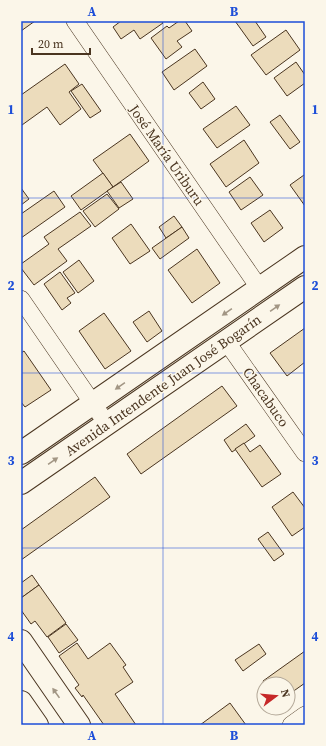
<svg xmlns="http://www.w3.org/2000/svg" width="326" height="746" font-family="'Source Serif 4',serif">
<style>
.building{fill:#ecdcbc;stroke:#4a3520}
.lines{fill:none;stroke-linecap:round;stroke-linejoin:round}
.street-casing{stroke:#4a3520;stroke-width:18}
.secondary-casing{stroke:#4a3520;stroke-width:24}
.street{stroke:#fbf6e9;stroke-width:17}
.secondary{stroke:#fbf6e9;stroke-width:22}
.oneway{fill:#a29684}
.grid{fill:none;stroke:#1d4ed8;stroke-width:1;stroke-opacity:0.55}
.labels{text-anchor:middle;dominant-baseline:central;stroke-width:3;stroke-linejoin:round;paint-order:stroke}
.street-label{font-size:14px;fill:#4a3520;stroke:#fbf6e9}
.neatline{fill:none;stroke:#1d4ed8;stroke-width:1.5}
.grid-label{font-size:13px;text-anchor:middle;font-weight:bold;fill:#1d4ed8}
</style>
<rect width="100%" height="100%" fill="#fbf6e9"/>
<!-- building -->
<g class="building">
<path d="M21,21h14l-14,10z"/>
<path d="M121,21h40l2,2 -23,16 -6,-9 -13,9 -8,-12z"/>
<path d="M179,21h6l7,10 -15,10 5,6 -16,12 -15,-21 16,-12 2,2z"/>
<path d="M235,21h20l11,16 -13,9z"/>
<path d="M286,30l14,20 -34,25 -15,-20z"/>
<path d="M195,49l12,17 -33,24 -12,-18z"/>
<path d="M296,62l9,13v8l-18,13 -13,-18z"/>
<path d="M65,64l14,20 -10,8 12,17 -21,16 -13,-18 -25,18 -1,-2v-28z"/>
<path d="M203,82l12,17 -14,10 -12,-16z"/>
<path d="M82,84l19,27 -11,7 -19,-27z"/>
<path d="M236,106l14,19 -33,23 -14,-19z"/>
<path d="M280,115l20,27 -10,7 -20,-27z"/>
<path d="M130,134l19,27 -36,26 -20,-27z"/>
<path d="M244,140l15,23 -33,24 -16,-23z"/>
<path d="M103,173l10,14 -32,23 -10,-14z"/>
<path d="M304,175l1,1v30l-15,-21z"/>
<path d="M250,177l13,18 -22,15 -12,-18z"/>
<path d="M121,182l12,17 -14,9 -12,-17z"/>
<path d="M21,188l8,11 -8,6z"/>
<path d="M54,191l11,16 -44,31v-24z"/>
<path d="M107,194l12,15 -24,18 -12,-16z"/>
<path d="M270,210l13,18 -19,14 -13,-19z"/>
<path d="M80,212l11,14 -33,23 9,12 -33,24 -13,-17v-4l28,-20 -5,-7z"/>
<path d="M174,216l8,11 -16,11 -7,-11z"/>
<path d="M131,224l19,27 -20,13 -18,-26z"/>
<path d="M182,227l7,11 -29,21 -8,-11z"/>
<path d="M197,249l23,34 -28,20 -24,-33z"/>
<path d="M79,260l15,21 -16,12 -15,-21z"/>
<path d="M60,272l15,21 -8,5 4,5 -9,7 -18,-26z"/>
<path d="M149,311l13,20 -15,11 -14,-20z"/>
<path d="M104,313l27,38 -26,18 -26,-38z"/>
<path d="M305,328v34l-18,14 -17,-23z"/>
<path d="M24,351l27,39 -26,17 -4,-5v-49z"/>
<path d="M222,386l15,20 -96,68 -14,-20z"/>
<path d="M246,424l9,12 -23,16 -8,-12z"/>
<path d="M244,443l6,9 10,-7 21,29 -19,13 -27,-38z"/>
<path d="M95,477l15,20 -89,63v-30z"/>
<path d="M293,492l12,16v19l-13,9 -20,-29z"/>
<path d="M268,532l16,22 -10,7 -16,-22z"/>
<path d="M32,575l7,10 -18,13v-15z"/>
<path d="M39,585l27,38 -19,14 -12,-16 -4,3 -10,-14v-12z"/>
<path d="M66,624l12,16 -19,13 -11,-16z"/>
<path d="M77,643l11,16 22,-16 16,22 -3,2 10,15 -18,12 21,31h-32l-21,-30 -1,2 -7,-9 4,-3 -20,-29z"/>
<path d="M259,644l7,10 -23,17 -8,-11z"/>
<path d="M305,651v32l-17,12v-11h-23l-2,-3z"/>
<path d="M230,703l16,22h-46z"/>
</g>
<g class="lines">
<!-- street casing -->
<g class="street-casing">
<g id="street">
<path d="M75,21l185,268"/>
<path d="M21,299l86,125"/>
<path d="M226,341l79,112"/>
<path d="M291,725l14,-10"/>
</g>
</g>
<!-- secondary casing -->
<g class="secondary-casing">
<g id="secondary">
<path d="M21,453l284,-196"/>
<path d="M21,483l284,-196"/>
<path d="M21,641l58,84"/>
<path d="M21,702l16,23"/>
</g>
</g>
<!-- street -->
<use href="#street" class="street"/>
<!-- secondary -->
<use href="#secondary" class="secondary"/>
</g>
<!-- one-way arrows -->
<defs><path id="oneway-solid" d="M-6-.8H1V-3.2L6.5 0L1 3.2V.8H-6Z"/></defs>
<g class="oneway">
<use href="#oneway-solid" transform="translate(275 308) rotate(-35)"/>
<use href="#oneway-solid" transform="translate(227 312) rotate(145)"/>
<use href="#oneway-solid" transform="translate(120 386) rotate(145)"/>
<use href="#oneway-solid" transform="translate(53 461) rotate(-35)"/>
<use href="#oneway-solid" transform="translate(56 693) rotate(-125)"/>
</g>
<!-- grid -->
<path class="grid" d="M163,21v704M21,198h284M21,373h284M21,548h284"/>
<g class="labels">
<!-- street labels -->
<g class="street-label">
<text transform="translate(167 155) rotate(55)">José María Uriburu</text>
<text transform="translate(163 385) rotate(-35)">Avenida Intendente Juan José Bogarín</text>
<text transform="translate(266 397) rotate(55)">Chacabuco</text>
</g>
</g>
<!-- border -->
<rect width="326" height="746" fill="none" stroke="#fbf6e9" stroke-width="44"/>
<!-- north arrow -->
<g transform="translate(276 696) rotate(74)"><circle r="19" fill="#fbf6e9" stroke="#b4a999"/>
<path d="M0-3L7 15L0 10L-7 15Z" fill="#c62828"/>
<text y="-6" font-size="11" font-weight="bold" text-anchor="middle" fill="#4a3520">N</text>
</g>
<!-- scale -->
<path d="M32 48v6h58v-6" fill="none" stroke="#4a3520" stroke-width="2"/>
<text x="38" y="48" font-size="12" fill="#4a3520" stroke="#fbf6e9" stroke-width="3" paint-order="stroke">20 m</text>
<rect x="22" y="22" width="282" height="702" class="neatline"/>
<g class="grid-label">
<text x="92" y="16">A</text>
<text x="234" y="16">B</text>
<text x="11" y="114">1</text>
<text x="315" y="114">1</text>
<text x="11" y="290">2</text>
<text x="315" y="290">2</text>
<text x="11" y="465">3</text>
<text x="315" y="465">3</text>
<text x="11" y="641">4</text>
<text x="315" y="641">4</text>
<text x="92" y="740">A</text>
<text x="234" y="740">B</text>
</g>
</svg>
